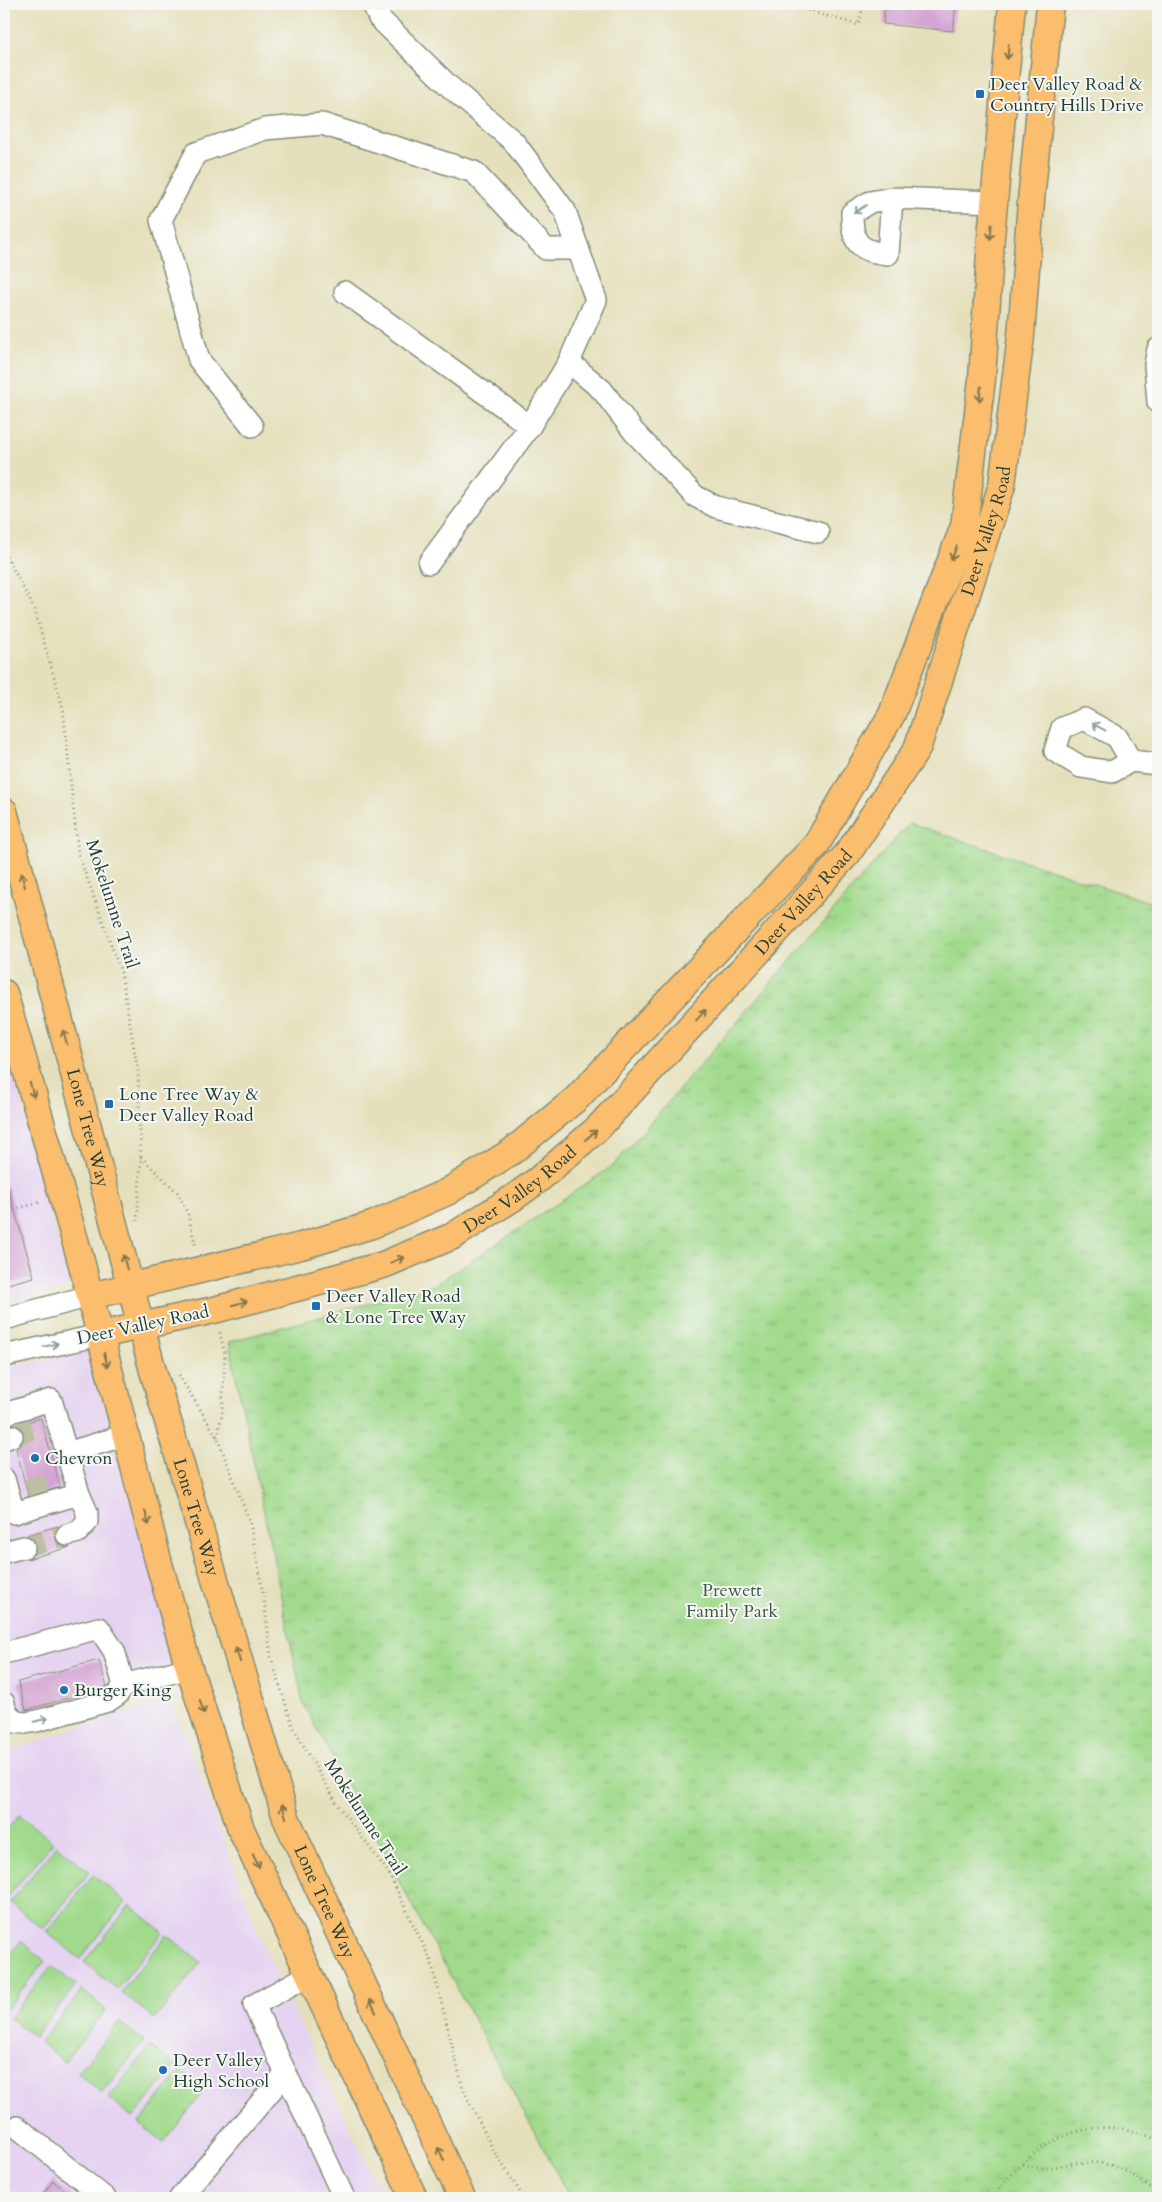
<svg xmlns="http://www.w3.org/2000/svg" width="1162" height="2202" font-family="Cardo,serif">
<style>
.built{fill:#e5d3f1}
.park{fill:url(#park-tufts);stroke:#608c60}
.pitch{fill:#a1da8c;stroke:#608c60}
.building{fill:#d3a3d3}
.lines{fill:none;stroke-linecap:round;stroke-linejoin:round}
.minor-tunnel{stroke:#bdbfa1;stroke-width:21;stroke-dasharray:21 11;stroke-linecap:butt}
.minor-casing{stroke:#828e78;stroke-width:24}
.major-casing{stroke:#828e78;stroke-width:29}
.path{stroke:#828e78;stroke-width:3;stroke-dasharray:1 4;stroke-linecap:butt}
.minor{stroke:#fff;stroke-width:21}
.major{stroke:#fbbd6e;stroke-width:26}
.oneway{stroke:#82774e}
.oneway2{stroke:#8f9e9a}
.poi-dot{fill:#1f6fb2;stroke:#f6f6f2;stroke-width:2}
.labels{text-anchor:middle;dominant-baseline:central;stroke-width:4;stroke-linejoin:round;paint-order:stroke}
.poi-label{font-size:18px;fill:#1f3d34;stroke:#f6f6f2;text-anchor:start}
.street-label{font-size:18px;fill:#1f3d34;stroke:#f6f6f2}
.park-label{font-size:18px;fill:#395c46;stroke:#f6f6f2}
</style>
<defs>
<pattern id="park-tufts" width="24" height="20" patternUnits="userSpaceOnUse" patternTransform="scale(1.25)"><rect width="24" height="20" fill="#a1da8c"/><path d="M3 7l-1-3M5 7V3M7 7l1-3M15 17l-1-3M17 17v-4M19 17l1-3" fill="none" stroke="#8abc79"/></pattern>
</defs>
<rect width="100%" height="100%" fill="#f6f6f2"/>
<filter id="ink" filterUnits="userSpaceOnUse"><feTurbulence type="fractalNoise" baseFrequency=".02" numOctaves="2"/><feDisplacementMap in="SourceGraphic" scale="10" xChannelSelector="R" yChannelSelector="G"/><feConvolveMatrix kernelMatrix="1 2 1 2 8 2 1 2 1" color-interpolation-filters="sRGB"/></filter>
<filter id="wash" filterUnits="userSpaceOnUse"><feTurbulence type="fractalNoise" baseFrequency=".0096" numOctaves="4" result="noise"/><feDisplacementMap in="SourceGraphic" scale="20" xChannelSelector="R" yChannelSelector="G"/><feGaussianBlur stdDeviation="1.12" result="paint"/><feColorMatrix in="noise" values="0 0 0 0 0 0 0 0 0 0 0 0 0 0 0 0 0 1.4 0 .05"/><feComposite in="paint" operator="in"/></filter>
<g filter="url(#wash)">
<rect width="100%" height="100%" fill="#e5e0bc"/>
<!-- built -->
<g class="built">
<path d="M4,1037l65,250 -65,17z"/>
<path d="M88,1350l96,332 -180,55v-368z"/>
<path d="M171,1698l91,245 121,255h-379v-446z"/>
</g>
<!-- park -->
<path class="park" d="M909,823l249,82v1293h-588l-267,-495 -74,-361 206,-57 179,-120z"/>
<!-- pitch -->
<g class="pitch">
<path d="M19,1815l34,27 -47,57 -2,-2v-63z"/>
<path d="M57,1845l33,27 -47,57 -33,-27z"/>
<path d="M93,1875l33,27 -46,57 -33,-27z"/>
<path d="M130,1905l33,27 -46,57 -33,-27z"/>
<path d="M167,1935l34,27 -46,57 -34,-27z"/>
<path d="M21,1941l24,20 -41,51v-49z"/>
<path d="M51,1966l25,19 -42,52 -24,-19z"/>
<path d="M82,1990l24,20 -42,52 -24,-20z"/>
<path d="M119,2022l25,19 -42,52 -24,-20z"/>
<path d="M150,2046l25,20 -42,52 -24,-20z"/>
<path d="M181,2071l24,19 -41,52 -25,-19z"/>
</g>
<g id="blocks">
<!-- building -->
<g class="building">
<path d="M885,4h71l-3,27 -70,-7z"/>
<path d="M4,1188h4l26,89 -30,8z"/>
<path d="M41,1418l19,69 -32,9 -12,-48 6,-4 2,-12 -7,-7z"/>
<path d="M58,1526l-3,6 3,11 5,4h7l-42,12 8,-8v-7l-3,-5 -6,-4z"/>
<path d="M99,1660l8,27 -81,23 -8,-28z"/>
<path d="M53,2181l22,17h-35z"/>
</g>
</g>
</g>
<g filter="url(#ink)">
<use href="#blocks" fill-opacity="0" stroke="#828e78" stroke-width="1"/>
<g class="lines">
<!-- minor-tunnel -->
<g class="minor-tunnel">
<path d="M12,1436l31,-10"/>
<path d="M27,1490l31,-10"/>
<path d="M24,1547l43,-12"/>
</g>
<!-- minor casing -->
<g class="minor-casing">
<g id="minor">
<path d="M373,4l6,14 71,69 64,55 51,69 31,89 -27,62 -39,64 -101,137"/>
<path d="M892,198l-4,56c-30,-3 -36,-11 -36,-41l18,-11 22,-4 102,4"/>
<path d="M345,292l185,134"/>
<path d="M1158,349l-3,15 3,38"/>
<path d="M569,362l33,28 32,42 61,64 21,11 102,25"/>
<path d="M252,426l-53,-66 -38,-140 35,-67 69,-24 57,-5 152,48 72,77h32"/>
<path d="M1131,761l-14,-24 -33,-18 -22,9 -7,23 26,16 31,5 19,-11 27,3"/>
<path d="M4,1319l86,-23"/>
<path d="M4,1356l96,-21"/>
<path d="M4,1414l47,-14 28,94 -65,19 -10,-34"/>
<path d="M4,1439l8,-3"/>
<path d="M67,1453l59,-18"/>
<path d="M67,1535l11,-3 9,-10v-10l-8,-18"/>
<path d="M4,1552l20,-5"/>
<path d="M4,1653l95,-25 15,23 10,34"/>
<path d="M4,1703l1,7 10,12 10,1 12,-2 71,-20 9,-6 7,-10 65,-17"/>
<path d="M309,1975l-55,30 90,193"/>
<path d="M17,2127l88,71"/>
<path d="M180,2198l106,-125"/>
</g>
</g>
<!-- major casing -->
<g class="major-casing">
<g id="major">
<path id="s1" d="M4,811l149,560 133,447 176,380"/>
<path d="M4,993l77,268 77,299 31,108 52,161 173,369"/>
<path d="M90,1296l211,-50 71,-21 75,-33 64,-40 65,-53 240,-254 76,-131 72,-188 18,-147 9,-142 21,-233"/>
<path id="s2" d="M100,1335l114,-25 169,-45 70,-29 60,-38 25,-18 60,-52 250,-275 69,-104 85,-264 19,-149 10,-135 19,-197"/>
</g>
</g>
<!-- path -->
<g class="path">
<path d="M804,4l-1,5 55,16 6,-21"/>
<path d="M4,552l30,56 29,100 15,145 43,119 17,100 3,87 -4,62"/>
<path d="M141,1157l37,36 10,21 8,34"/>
<path d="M4,1212l38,-10"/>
<path d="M179,1375l38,62 33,85 14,77 7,58 22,70 44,77 51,68 43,89 32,128 32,64 29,45"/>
<path d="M217,1437l5,-22 3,-61 -6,-24"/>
<path d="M1022,2164c21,8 33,2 53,-1 37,-4 57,9 83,32"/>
<path d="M993,2198c30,-44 76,-78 132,-69 11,2 23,7 33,11"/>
</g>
<!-- minor -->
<use href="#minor" class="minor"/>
<!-- major -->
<use href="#major" class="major"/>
</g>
<!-- one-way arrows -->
<defs><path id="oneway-shaft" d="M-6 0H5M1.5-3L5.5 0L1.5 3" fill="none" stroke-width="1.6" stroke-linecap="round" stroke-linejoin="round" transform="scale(1.25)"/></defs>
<g class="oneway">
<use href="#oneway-shaft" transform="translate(1008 52) rotate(95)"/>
<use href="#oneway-shaft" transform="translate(991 232) rotate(95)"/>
<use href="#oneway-shaft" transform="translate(980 394) rotate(97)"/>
<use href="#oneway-shaft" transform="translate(954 553) rotate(111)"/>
<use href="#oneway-shaft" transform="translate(23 880) rotate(-105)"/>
<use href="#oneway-shaft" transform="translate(701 1015) rotate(-48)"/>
<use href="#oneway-shaft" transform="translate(65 1037) rotate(-105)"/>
<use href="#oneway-shaft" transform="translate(32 1090) rotate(74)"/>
<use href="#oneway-shaft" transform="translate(591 1135) rotate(-40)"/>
<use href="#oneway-shaft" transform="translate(397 1260) rotate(-23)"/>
<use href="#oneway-shaft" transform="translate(125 1262) rotate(-104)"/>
<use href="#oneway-shaft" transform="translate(240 1303) rotate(-15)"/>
<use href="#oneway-shaft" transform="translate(106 1360) rotate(75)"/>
<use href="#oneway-shaft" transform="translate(147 1518) rotate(75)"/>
<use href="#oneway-shaft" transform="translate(238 1655) rotate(-107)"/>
<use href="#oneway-shaft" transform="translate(202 1707) rotate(72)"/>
<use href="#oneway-shaft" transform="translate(284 1811) rotate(-107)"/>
<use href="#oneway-shaft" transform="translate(256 1861) rotate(65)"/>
<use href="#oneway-shaft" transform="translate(373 2006) rotate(-115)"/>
<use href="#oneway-shaft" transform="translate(441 2154) rotate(-115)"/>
</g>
<g class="oneway2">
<use href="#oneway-shaft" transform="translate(860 209) rotate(148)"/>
<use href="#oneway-shaft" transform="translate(1099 727) rotate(-152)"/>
<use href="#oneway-shaft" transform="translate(51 1345) rotate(-13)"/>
<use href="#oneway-shaft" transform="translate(41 1720) rotate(-14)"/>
</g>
</g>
<!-- markers -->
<g class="poi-dot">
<rect x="975" y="89" width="10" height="10" rx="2.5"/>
<rect x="104" y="1099" width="10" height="10" rx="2.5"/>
<rect x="311" y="1301" width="10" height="10" rx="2.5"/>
<circle cx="35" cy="1458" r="5"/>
<circle cx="64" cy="1690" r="5"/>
<circle cx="163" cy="2070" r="5"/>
</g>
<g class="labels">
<!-- poi labels -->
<g class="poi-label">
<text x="990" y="84">Deer Valley Road &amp;<tspan x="990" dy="21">Country Hills Drive</tspan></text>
<text x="119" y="1094">Lone Tree Way &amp;<tspan x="119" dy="21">Deer Valley Road</tspan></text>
<text x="326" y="1296">Deer Valley Road<tspan x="326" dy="21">&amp; Lone Tree Way</tspan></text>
<text x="45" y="1458">Chevron</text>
<text x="74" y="1690">Burger King</text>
<text x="173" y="2060">Deer Valley<tspan x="173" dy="21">High School</tspan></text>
</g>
<!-- street labels -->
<g class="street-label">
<text stroke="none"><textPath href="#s2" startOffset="1274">Deer Valley Road</textPath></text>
<text stroke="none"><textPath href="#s2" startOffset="854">Deer Valley Road</textPath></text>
<text transform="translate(112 904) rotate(72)">Mokelumne Trail</text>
<text stroke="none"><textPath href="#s1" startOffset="328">Lone Tree Way</textPath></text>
<text stroke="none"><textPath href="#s2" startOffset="449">Deer Valley Road</textPath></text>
<text transform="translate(143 1325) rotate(-12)">Deer Valley Road</text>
<text stroke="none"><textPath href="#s1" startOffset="732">Lone Tree Way</textPath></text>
<text transform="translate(365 1817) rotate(57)">Mokelumne Trail</text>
<text stroke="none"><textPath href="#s1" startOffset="1138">Lone Tree Way</textPath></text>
</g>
<!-- park labels -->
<g class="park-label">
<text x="732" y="1590">Prewett<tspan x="732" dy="21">Family Park</tspan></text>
</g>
</g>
<!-- margin -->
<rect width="1162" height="2202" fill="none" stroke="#f6f6f2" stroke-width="20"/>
</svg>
